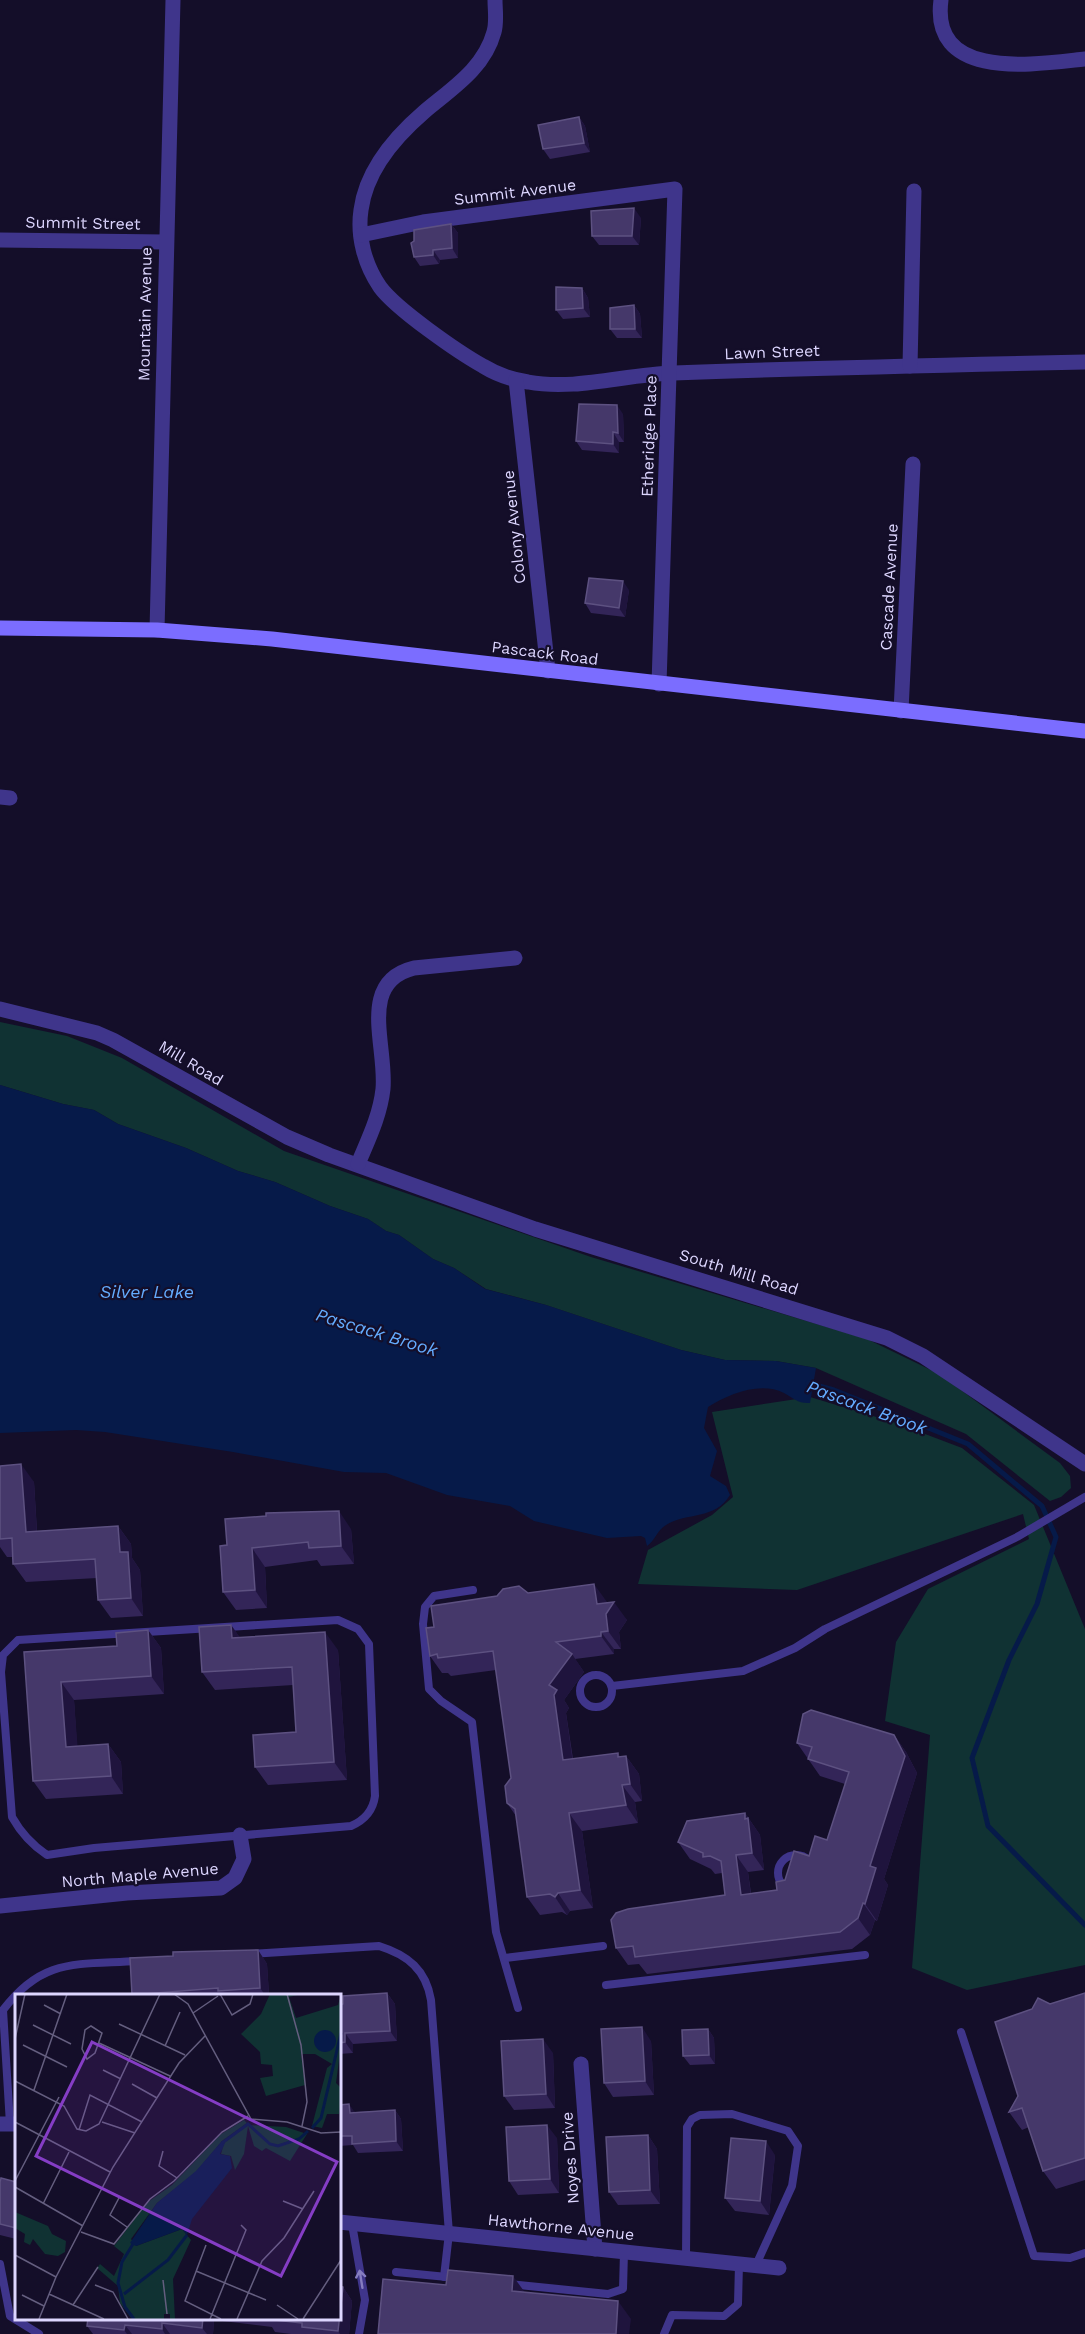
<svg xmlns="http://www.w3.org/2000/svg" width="1085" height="2334" font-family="'Work Sans',sans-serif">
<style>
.green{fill:#103233}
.water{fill:#061a49}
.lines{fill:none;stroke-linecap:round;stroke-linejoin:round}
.stream{stroke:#061a49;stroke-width:5}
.lane{stroke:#3f358b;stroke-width:8}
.street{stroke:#3f358b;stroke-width:15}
.secondary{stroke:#7b6dff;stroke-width:15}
.wall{fill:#332558}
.shaded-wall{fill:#1f143d}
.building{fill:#45386a;stroke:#5d5181;stroke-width:1.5}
.oneway{stroke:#867dbf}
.labels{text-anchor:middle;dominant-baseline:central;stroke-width:4.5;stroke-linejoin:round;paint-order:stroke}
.street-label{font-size:16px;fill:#ddd6ff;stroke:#140e29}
.water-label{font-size:18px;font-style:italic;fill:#64acff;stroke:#140e29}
.inset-river{fill:none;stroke:#061a49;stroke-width:3}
.inset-road{fill:none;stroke:#645e7f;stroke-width:1.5}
.view{fill:#853dc5;fill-opacity:0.15;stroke:#853dc5;stroke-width:3}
.inset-edge{fill:none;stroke:#ddd6ff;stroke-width:3}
</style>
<rect width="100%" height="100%" fill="#140e29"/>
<!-- green -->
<g class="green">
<path d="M0,1022l67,14 55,22 162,93 307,106 276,82 72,35 121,89 10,13 1,12 -10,9 -11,4 -84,-67 -150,-66 -40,-7 -51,-1 -44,-10 -135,-45 -60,-16 -32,-21 -21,-9 -34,-24 -13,-4 -18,-12 -38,-13 -55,-24 -37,-11 -52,-23 -68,-24 -24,-14 -31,-6 -63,-19z"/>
<path d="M810,1397l86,26 66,25 72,57 51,124v336l-118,25 -55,-22 18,-233 -45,-14 11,-79 32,-53 101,-50 -6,-25 -226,76 -159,-6 10,-34 64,-35 21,-18 -21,-85z"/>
</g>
<!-- water -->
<path class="water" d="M0,1085l63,19 31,6 24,14 68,24 52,23 37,11 55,24 38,13 18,12 13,4 34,24 21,9 31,21 61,16 135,45 44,10 51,1 40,7 -6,35c-11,1 -17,-5 -26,-10 -24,-12 -55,1 -76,14l-4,21 13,23 -7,25 16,10 4,9c-15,25 -43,17 -64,30 -9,5 -11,16 -19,21l-2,-8 -4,-2 -34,2 -73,-17 -24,-15 -63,-11 -61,-22 -42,-1 -111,-20 -128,-20 -29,-2 -76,3z"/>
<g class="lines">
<!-- stream -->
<path class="stream" d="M808,1383l26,7 134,54 74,62 14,31 -19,67 -28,56 -37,98 16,68 97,99"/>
<!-- lane -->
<g class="lane">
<path d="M473,1590l-39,6 -9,11 -2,17 6,65 12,12 31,21 24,210 22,76"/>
<path d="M338,1620l20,9 11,15 6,152c-2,15 -10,24 -24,30l-257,22 -47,7c-15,-10 -26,-22 -35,-38l-11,-145 2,-17 15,-15z"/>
<circle cx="596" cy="1691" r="16"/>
<path d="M612,1686l131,-15 52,-23 30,-19 192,-92 68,-40"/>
<circle cx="796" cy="1873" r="18"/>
<path d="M251,1954l128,-8c29,9 47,24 52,54l18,233 -5,44"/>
<path d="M505,1958l98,-12"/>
<path d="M606,1985l259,-30"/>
<path d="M961,2032l73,224 36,2 15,-5"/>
<path d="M10,2124l-7,-114c40,-53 74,-45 135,-49"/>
<path d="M352,2224l13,76 -6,34"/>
<path d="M686,2257l1,-130 5,-8 8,-4 32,-1 56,17 10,15 -6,40 -36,79"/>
<path d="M0,2264l10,52 29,18"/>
<path d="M396,2272l51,5"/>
<path d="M509,2284l99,10 15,-5 1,-37"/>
<path d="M664,2334l8,-19 52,1 14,-12 1,-40"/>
</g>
<!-- street -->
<g class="street">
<path d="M495,0c0,10 2,22 -1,32 -10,37 -43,57 -70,80 -29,25 -58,59 -63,98 -4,27 4,55 19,77 16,22 78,65 103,79 13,8 31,14 45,16 48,9 98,-8 146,-9 137,-5 274,-8 411,-11"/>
<path d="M941,0c-11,82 96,64 144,59"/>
<path d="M361,235l62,-13 252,-33 -16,495"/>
<path d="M0,240l165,2"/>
<path d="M910,366l4,-175"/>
<path d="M516,380l32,291"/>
<path d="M157,630l16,-630"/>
<path d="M901,711l12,-247"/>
<path d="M0,797l10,1"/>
<path d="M0,1009l97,24 16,7 174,97 42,18 206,74 352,109 36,18 162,108"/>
<path d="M358,1164c10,-24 22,-48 25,-75 4,-43 -26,-107 31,-121l101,-10"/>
<path d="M0,1906l127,-13 94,-5 14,-10 9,-19 -4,-24"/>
<path d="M581,2064l14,185"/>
<path d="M0,2124h16"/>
<path d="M339,2222l440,46"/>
</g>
<!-- secondary -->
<path class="secondary" d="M0,628l157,2 115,9 813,92"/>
</g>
<!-- wall -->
<g class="wall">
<path d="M579,117l6,9 5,26 -40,7 -7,-10z"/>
<path d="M641,218l-2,27h-40l-7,-9z"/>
<path d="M451,224l7,9v25l-18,2 -1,4 -19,2 -6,-9z"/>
<path d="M582,288l6,10 2,19 -27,2 -7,-9z"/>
<path d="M634,305l6,9 2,24h-25l-7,-9z"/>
<path d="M623,414l1,28h-5v11l-37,-3 -6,-9z"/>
<path d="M629,590l-4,27 -34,-4 -6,-10z"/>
<path d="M0,1466l34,16 3,49 81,-5 13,18 1,14 8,12 3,46 -32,2 -13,-18 -1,-22 -71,4 -13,-18v-7h-6l-7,-10z"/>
<path d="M351,1529l3,35 -33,2 -4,-6 -52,7 2,41 -31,2 -13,-18 -3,-46z"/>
<path d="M528,1593l79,9v1l20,17 -8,12 2,17h-7v5l-39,5 9,13 -20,28 5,8 -3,5 7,46 45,-6 2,4 6,-1 13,18 3,27 -7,1 3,21 -56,8 11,77 -23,3 -3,4 -5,-3 -22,3 -13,-18 -11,-81 -9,-13 4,-25 -15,-108 -45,6 -3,-3h-6l-12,-17 4,-29z"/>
<path d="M231,1625l9,13 98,12 9,130 -79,5 -13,-18 41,-35 -3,-47 -78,5 -13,-18z"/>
<path d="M148,1630l13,18 3,46 -90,6 3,46 31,-2 13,18 2,32 -77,5 -13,-18 -9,-129 93,-6z"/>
<path d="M894,1735l12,17 11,21 -33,106 4,6 -11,36 -2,-1 -5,15 -18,14 -205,25 -8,-10 -11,1 -12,-17 109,-53 -3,-22 -7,1 -4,-5 -21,-10 -12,-17 67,-29 15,22 4,35 -16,2 3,21 26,-3 8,-10 24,-24 18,-16 18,-56 -25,-8 -23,-33z"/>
<path d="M258,1950l9,14 2,31h-137z"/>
<path d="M387,1993l8,11 2,37 -44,3v9l-14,1v-49z"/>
<path d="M1085,1993v187l-29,9 -13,-18 -14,-44 -7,3 -13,-18 9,-16 32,-92z"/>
<path d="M708,2029l6,9 1,26 -25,1 -7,-9z"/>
<path d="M651,2041l3,54 -41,2 -9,-14z"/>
<path d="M553,2053l2,55 -41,2 -10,-14z"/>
<path d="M339,2105l16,7 40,-2 6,9 2,32 -45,2 -5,-8 -14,1z"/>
<path d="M648,2135l9,14 3,55 -42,1 -9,-13z"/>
<path d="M557,2138l2,55 -41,2 -9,-14z"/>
<path d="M775,2155l-6,60 -34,-4 -10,-13z"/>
<path d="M16,2180v59l-16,-4v-53h16z"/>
<path d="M339,2285l1,2h3l9,14 -3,33h-58l-16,-2 -3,-5 -58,-7 -1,14h-120l-6,-8 1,-8h251z"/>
</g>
<!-- shaded-wall -->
<g class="shaded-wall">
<path d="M579,117l6,9 5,26 -6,-9z"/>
<path d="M634,208l7,10 -2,27 -7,-9z"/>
<path d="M451,224l7,9v25l-6,-10z"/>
<path d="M433,250l7,10 -1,4 -6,-9z"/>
<path d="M582,288l6,10 2,19 -7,-9z"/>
<path d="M634,305l6,9 2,24 -7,-9z"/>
<path d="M617,405l6,9 1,28 -6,-9z"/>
<path d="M613,432l6,10v11l-6,-9z"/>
<path d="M623,581l6,9 -4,27 -6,-9z"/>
<path d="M21,1464l13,18 4,68 -12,-18z"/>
<path d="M339,1511l12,18 3,35 -13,-18z"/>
<path d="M118,1526l13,18 1,14 8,12 3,46 -12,-18 -11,-46z"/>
<path d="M252,1548l13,19 2,41 -12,-18z"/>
<path d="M594,1584l13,18 1,9 6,-9 13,18 -8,12 2,17 -13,-18 -11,-27z"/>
<path d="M231,1625l13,18 -12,-5z"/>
<path d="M148,1630l13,18 3,46 -13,-18z"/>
<path d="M325,1632l13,18 9,130 -13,-18z"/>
<path d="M601,1632l13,17v5l-13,-18z"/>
<path d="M572,1654l12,18 -20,28 5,8 -3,5 9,65 -12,-18 -14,-75z"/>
<path d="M61,1682l13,18 5,65 -13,-18z"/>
<path d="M894,1735l12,17 11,21 -33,106 4,6 -11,36 -12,-17 5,-38z"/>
<path d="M108,1744l13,18 2,32 -12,-18z"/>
<path d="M618,1753l9,14 -1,-11 13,18 3,27 -12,-17 -12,-27z"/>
<path d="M622,1785l13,17 3,21 -12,-18z"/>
<path d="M569,1813l13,18 11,77 -13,-18z"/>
<path d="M745,1813l15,22 4,35 -12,-17z"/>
<path d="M736,1855l12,17 5,40 -12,-17z"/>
<path d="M558,1893l12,18 -3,4 -12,-18z"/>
<path d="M863,1903l12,17 -5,15 -12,-17z"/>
<path d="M258,1950l9,14 2,31h-4l-5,-7z"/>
<path d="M387,1993l8,11 2,37 -7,-10z"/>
<path d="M642,2027l9,14 3,54 -9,-14z"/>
<path d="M708,2029l6,9 1,26 -6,-9z"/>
<path d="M345,2033l8,11v9l-8,-11z"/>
<path d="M543,2039l10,14 2,55 -9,-14z"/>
<path d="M349,2104l7,10 -6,-1z"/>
<path d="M395,2110l6,9 2,32 -7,-10z"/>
<path d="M547,2125l10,13 2,55 -9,-14z"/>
<path d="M648,2135l9,14 3,55 -10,-14z"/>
<path d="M766,2141l9,14 -6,60 -9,-14z"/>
<path d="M513,2276l13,18 -14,-3z"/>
<path d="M343,2287l9,14 -3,33h-9l-2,-3z"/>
<path d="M618,2301l13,18 -2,15h-13z"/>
<path d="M203,2318h9l2,2 -1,14h-6l-5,-6z"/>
<path d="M162,2323l8,11h-5l-3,-5z"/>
<path d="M125,2325l7,9h-5l-3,-4z"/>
</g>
<!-- building -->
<g class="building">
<path d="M579,117l5,26 -41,6 -5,-24z"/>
<path d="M634,208l-2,28h-40l-1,-25z"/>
<path d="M451,224l1,24 -19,2v5l-19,2 -3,-14 3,-2v-11z"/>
<path d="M556,287l26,1 1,20 -27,2z"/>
<path d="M634,305l1,24h-25v-21z"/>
<path d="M579,404l38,1 1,28 -5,-1v12l-37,-3z"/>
<path d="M589,578l34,3 -4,27 -34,-5z"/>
<path d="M21,1464l5,68 92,-6 2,26h8l3,46 -33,2 -3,-41 -82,5 -1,-26 -12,1v-73z"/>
<path d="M339,1511l2,35 -32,2 -1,-6 -56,6 3,42 -32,2 -3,-46 7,-1 -2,-26 41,-3v-3z"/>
<path d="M594,1584l3,20 17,-2 -8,12 2,17 -7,1v4l-45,6 16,12 -23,31 8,5 -3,5 9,65 55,-7v4l8,-1 4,28 -8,1 4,20 -57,8 11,77 -22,3 -3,4 -5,-3 -23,3 -12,-88 -8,-6 -2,-17 6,-8 -18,-127 -55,7 -1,-4 -7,2 -4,-28 8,-1 -3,-21 66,-10 6,-7 16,-3 9,7z"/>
<path d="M231,1625l1,13 93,-6 9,130 -79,5 -2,-32 43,-3 -4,-65 -90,5 -3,-45z"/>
<path d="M148,1630l3,46 -90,6 5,65 42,-3 3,32 -78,5 -9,-129 93,-6 -1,-13z"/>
<path d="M811,1710l83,25 11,21 -35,110 6,2 -11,36 -2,-1 -5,15 -18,14 -205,25 -2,-11 -17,2 -5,-28 5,-7 12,-4 97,-14 -4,-34 -11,-5 -7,1v-4l-25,-11 9,-21 58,-8v6l3,-1 4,35 -16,2 5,40 36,-5 -1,-8 9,-2 9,-29 15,5 6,-20 12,4 22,-68 -41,-13 4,-12 -15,-4 6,-29z"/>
<path d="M258,1950l2,38 -42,3v-3l-86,7 -2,-37 43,-2v-4z"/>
<path d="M387,1993l3,38 -45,2v9l-6,1v-38l4,-1v-8z"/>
<path d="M1085,1993v165l-42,13 -21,-63 -13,4 9,-16 -23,-74 37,-13 6,-11 12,6z"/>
<path d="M642,2027l3,54 -41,2 -3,-54z"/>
<path d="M708,2029l1,26 -26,1 -1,-26z"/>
<path d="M543,2039l3,55 -42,2 -3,-55z"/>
<path d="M349,2104l1,9 45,-3 1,31 -44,3v-8h-13v-31z"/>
<path d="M547,2125l3,54 -41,2 -3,-54z"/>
<path d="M648,2135l2,55 -41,2 -3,-55z"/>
<path d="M731,2138l35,3 -6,60 -35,-3z"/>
<path d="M1,2178l15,4v-2v48l-16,-4v-42z"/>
<path d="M448,2270l65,6 -1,15 106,10 -2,33h-238l5,-55 63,6z"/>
<path d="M339,2286l4,1 -5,44 -36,-4v-4l-36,-4v-1h73z"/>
<path d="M88,2318h115l-1,10 -40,-5v6l-37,-4 -1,5 -37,-4z"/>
</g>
<!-- one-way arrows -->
<defs><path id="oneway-shaft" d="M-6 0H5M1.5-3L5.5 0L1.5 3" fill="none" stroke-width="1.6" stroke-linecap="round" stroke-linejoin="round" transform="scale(1.5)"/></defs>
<use class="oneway" href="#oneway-shaft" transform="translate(361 2279) rotate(-99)"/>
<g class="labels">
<!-- street labels -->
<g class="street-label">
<text transform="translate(515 192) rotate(-7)">Summit Avenue</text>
<text transform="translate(83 223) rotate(1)">Summit Street</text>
<text transform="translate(145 314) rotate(-89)">Mountain Avenue</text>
<text transform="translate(772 352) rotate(-2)">Lawn Street</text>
<text transform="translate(649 436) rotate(-88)">Etheridge Place</text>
<text transform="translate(514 527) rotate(-96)">Colony Avenue</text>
<text transform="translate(889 587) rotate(-87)">Cascade Avenue</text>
<text transform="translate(545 653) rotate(7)">Pascack Road</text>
<text transform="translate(191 1063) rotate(31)">Mill Road</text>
<text transform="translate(739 1272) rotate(17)">South Mill Road</text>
<text transform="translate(140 1875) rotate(-5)">North Maple Avenue</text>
<text transform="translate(570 2158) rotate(-94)">Noyes Drive</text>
<text transform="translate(561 2227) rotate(6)">Hawthorne Avenue</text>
</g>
<!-- water labels -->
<g class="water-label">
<text x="147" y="1291">Silver Lake</text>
<text transform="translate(377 1332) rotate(17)">Pascack Brook</text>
<text transform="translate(867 1407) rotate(20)">Pascack Brook</text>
</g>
</g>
<!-- overview -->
<g transform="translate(15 1994)">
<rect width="326" height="326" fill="#140e29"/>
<path d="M255,0h32l-13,3 7,21 42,-13 2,-7v55l-4,30 4,4v20l-1,7h-12l-5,14 -10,-2 15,-58 5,-4 -17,-10h-14l4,31 -39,11 -6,-18 13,-2 -1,-11 -11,-1 -1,-12 -19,-18 20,-20zM229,126l3,3 -25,18 -26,31 -39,31 -26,36 5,7 46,-17 9,11 -18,39 2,40h-5v-5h-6v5h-32l-12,-16 -2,-17 -21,-18 3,-4 14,12 10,-22 -10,-8 34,-44 24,-17 49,-51zM232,131l39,2 21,7 -17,27 -24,-13 -4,3 -8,-5 -6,-20 -4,28 -9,16 -4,-14 -10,-2 3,-11zM0,218l33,14 4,8 14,7 -1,11 -7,4 -13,-2 -12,-15 -3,6 -6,-3 1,-8 -10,-6z" fill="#103233"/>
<path d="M299 47a11 11 0 1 1 22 0a11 11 0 1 1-22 0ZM207,147l3,2 -5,11 10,2 2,12 -40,51 -5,16 -5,-6 -46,17 -6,-3 27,-40 39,-32z" fill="#061a49"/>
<path class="inset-river" d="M297,134l9,-10 20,-85M207,149l26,-19 22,20 8,2 21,-7 9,-8M118,250l-11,18 -4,21 7,24 9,12M109,300l44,-34 19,-25"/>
<path class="inset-road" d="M159,0l14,10 63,115 36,3 34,11 20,-1M205,0l12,21 18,-11 3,-10M272,0l14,51 6,57 -5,24M29,11l17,9M178,19l25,-17M104,30l66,31M18,31l38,19M76,32l11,7 -7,20 -8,6 -5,-10 3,-19zM0,45l10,-45M84,49l71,33M8,51l44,22M150,52l15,-34M88,76l18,9M0,87l49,25 13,23 9,2 13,-7 61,-130M117,90l25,14M19,96l33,-96M0,128l95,50M87,128l33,11M64,136l11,-35 52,27M148,157l-4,15 18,12M0,187l44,-84M0,193l68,39M105,202l-10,19 17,12M268,207l20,8M28,210l26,-52M66,238l33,12 36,-45 24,-18 48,-49 26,-16M191,251l-21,56 36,18M0,261l41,22M181,277l70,29M148,286l4,34M80,291l18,7 15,27M34,300l55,25M7,301l22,11M58,311l25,-38M262,311l21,14M24,325l17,-42 57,-110 66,-104 26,-27M195,325l36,-89 -5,-5M222,325l25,-58 22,-23 30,-47M288,325l38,-59"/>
<path class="view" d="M77,48l245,120 -56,114 -245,-120z"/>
<rect width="326" height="326" class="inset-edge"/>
</g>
</svg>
